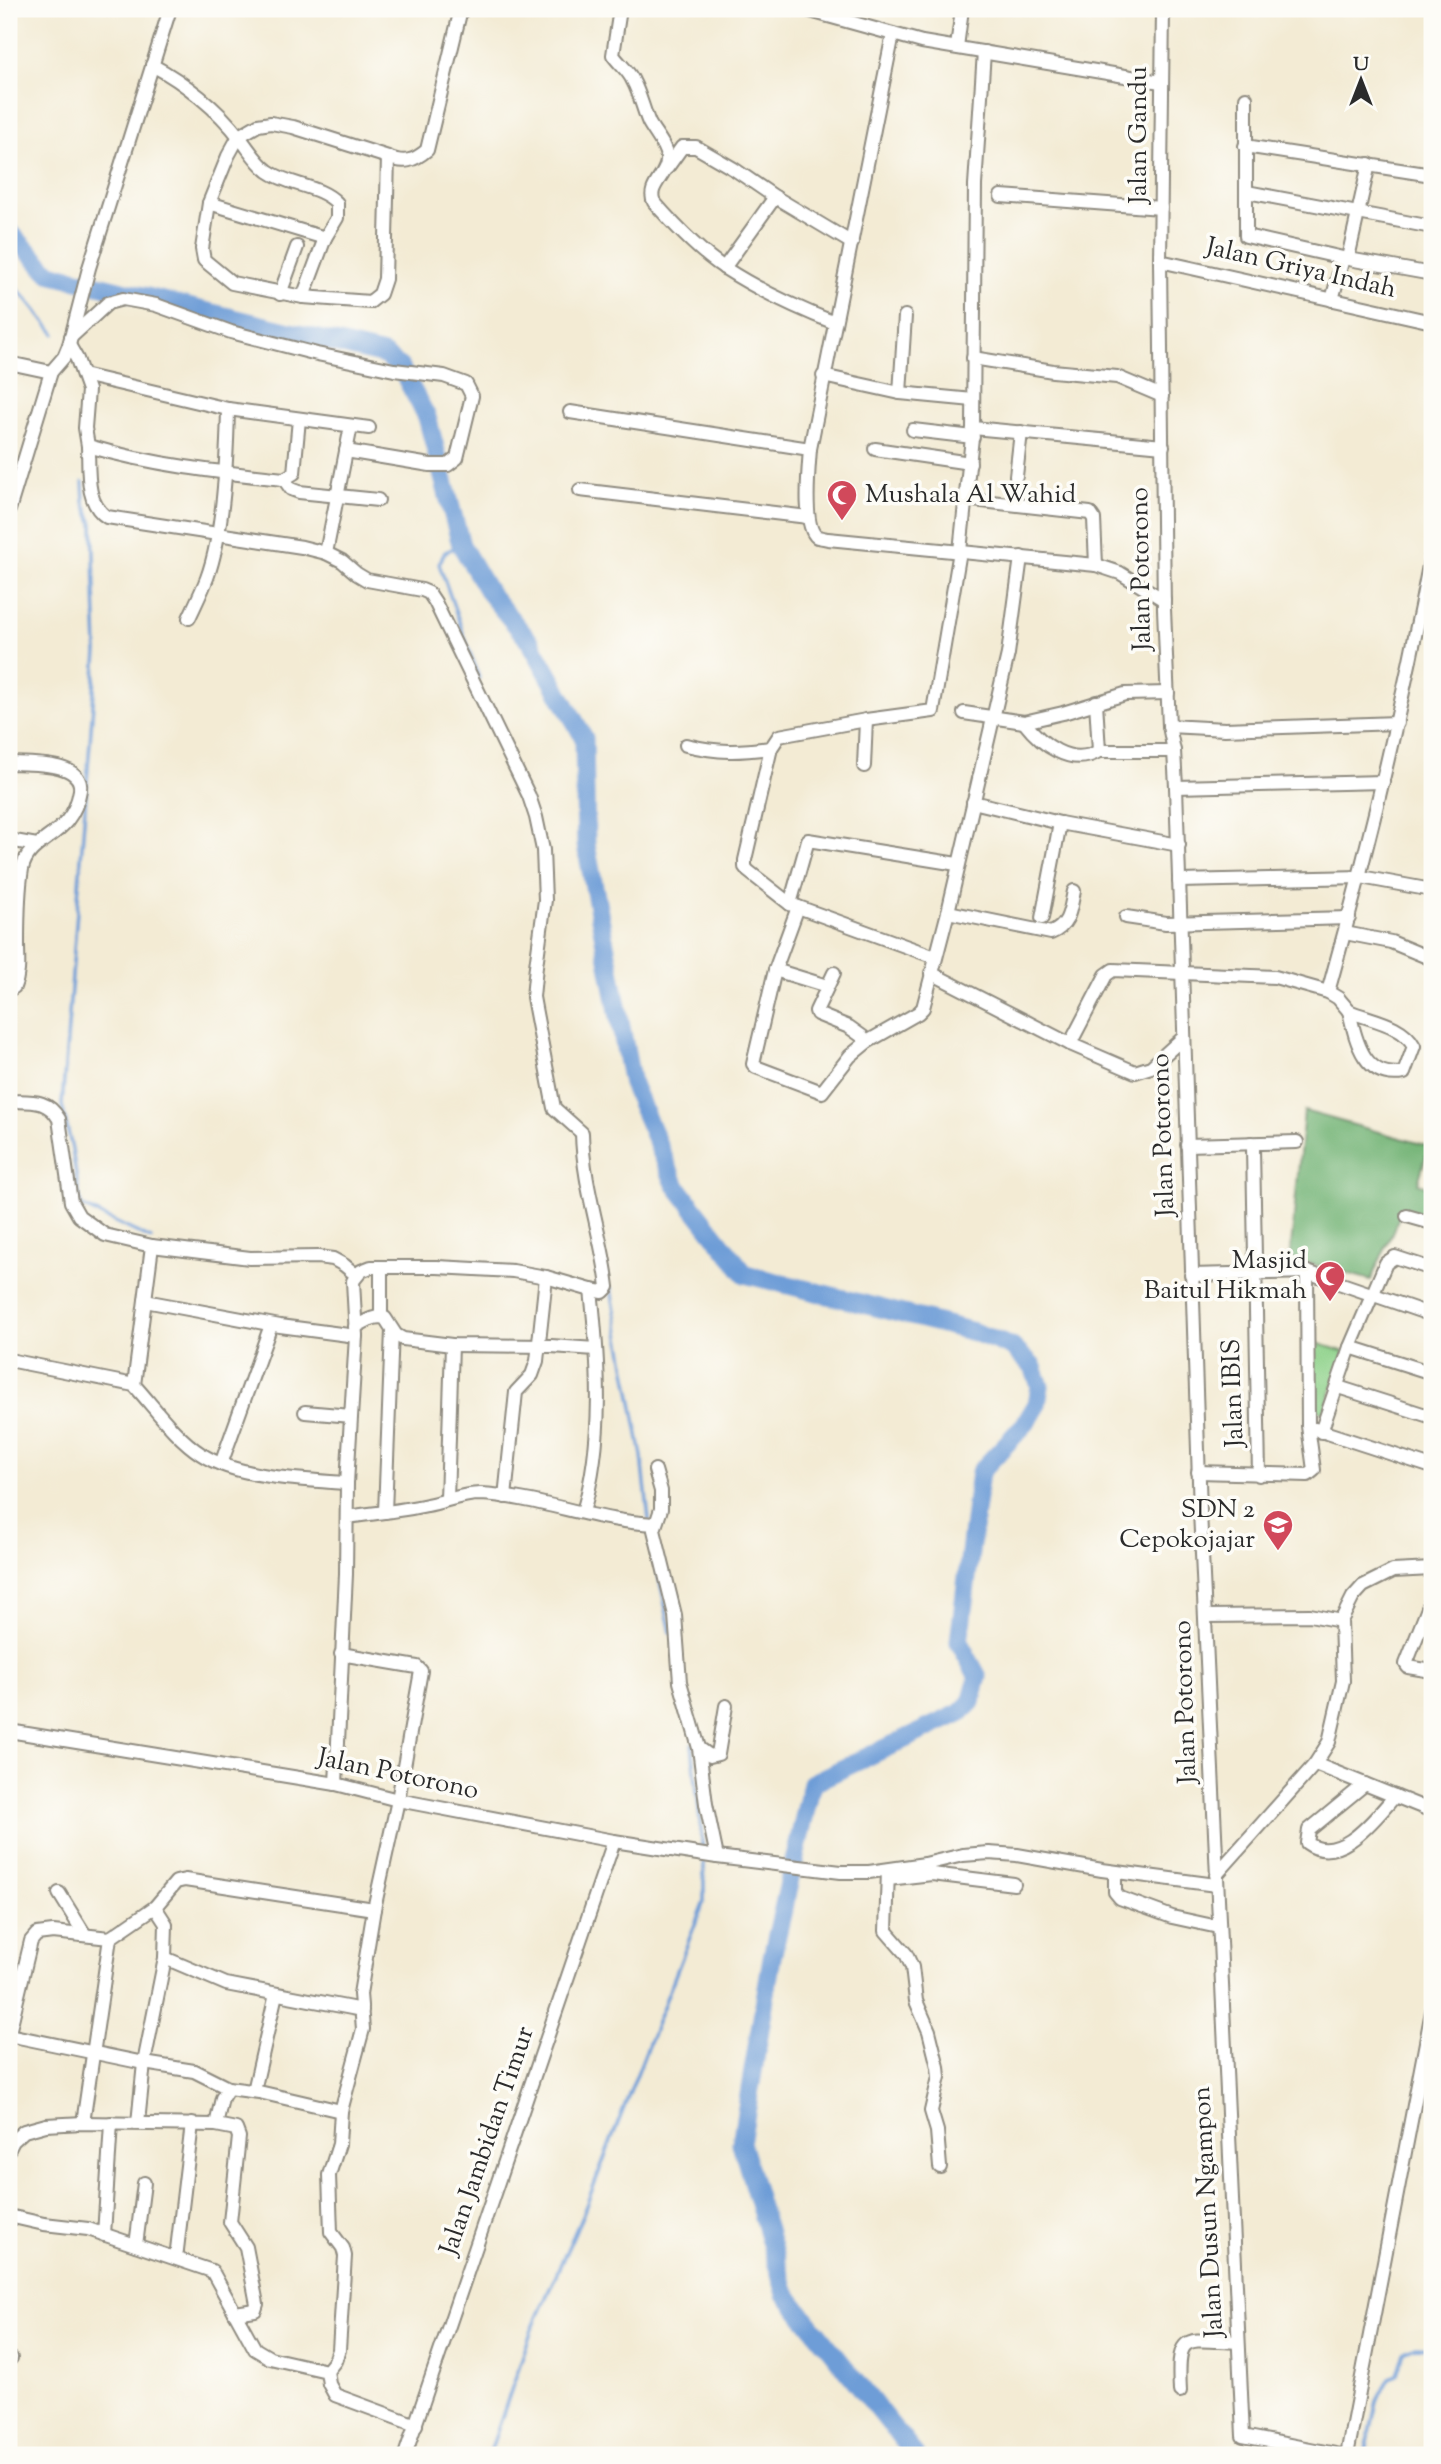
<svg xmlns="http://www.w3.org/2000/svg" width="1441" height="2464" font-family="'Sorts Mill Goudy',serif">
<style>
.green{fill:#8dd189;stroke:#5c7e5a;stroke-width:2}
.forest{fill:#72b375;stroke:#4e6f50;stroke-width:2}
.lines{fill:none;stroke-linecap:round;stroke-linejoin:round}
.stream{stroke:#6e9dd7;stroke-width:3.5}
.river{stroke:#6e9dd7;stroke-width:19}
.street-casing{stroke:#8f8b80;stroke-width:16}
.street{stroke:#fff;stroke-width:12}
.labels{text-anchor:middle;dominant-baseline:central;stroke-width:7;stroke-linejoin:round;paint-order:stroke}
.street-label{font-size:26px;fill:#2b2b2b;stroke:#fdfcf7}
.poi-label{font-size:26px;fill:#2b2b2b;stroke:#fdfcf7;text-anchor:end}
</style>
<rect width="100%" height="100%" fill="#fdfcf7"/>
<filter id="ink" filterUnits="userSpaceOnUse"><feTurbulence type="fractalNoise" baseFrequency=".0143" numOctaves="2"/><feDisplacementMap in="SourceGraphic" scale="14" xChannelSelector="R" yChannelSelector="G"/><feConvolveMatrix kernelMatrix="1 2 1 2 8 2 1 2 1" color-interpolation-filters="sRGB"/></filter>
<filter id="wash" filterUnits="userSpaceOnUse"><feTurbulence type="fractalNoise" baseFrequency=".00686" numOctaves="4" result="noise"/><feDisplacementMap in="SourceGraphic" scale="28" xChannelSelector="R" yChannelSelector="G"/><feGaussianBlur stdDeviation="1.57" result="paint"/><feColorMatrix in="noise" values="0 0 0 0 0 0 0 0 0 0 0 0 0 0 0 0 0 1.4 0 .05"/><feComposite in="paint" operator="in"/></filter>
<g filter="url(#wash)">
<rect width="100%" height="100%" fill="#f3ebd4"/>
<!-- green -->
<path class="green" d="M1313,1342l32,10 -21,60 -13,-3z"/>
<!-- forest -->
<path class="forest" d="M1304,1111l125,35 -11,37 14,5v31l-30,-9 -31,70 -81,-22z"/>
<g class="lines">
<!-- stream -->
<g class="stream">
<path d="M9,281l15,15 31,38"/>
<path d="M83,482l1,20 9,22 4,128 -35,453 10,44 9,57 70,33"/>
<path d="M461,545l-16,7 -6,12 40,114"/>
<path d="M611,1289l31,167 7,64"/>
<path d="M658,1572l13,61"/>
<path d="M692,1744l11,107"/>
<path d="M489,2455l43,-126 50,-113 122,-315v-42"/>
<path d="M1365,2455l12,-54 12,-23 8,-3 7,-23 11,-5 17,1"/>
</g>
<!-- river -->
<path class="river" d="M9,231l40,42 335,82 16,12 27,50 34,128 28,48 42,50 53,95 2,107 46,239 43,100 70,90 229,58 38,15 21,20 7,19 -3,18 -12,20 -45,48 -21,170 19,35 -7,25 -11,11 -148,70 -40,174 -31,186 45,151 129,161"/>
</g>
</g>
<g filter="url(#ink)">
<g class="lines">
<!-- street casing -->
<g class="street-casing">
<g id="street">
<path d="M620,9l-7,46c6,9 16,16 20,26 7,13 10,28 16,42 6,11 16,21 18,34 2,18 -21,29 -13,45 20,23 47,51 72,67 34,22 71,39 109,54"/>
<path d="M803,9l119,33 239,40"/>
<path d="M1163,9l-3,252 4,348 5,117 5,25 2,36 24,724 43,925 98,19"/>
<path d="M893,34l-83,415c-1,17 -8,77 7,88 2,0 10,2 11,2l268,26 24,8 44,27"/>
<path d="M957,47l5,-38"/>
<path d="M152,65c32,17 66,44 88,73 9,11 16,24 28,33 21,15 52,14 69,32v15l-12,20 -22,59"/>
<path d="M1246,98v138l97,22 89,16"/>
<path d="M1245,146l187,29"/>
<path d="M388,157l-3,122 -5,15 -10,8 -67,-5 -71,-14 -28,-23 -2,-11 7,-46 19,-47 11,-20 19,-11 13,-2 22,4 95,30c16,7 26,4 39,-7l34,-141"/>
<path d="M667,168l15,-21h14l38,22 41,28 77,46"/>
<path d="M1247,192l185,35"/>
<path d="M1001,196l160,12"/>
<path d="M209,203l116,35"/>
<path d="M1348,258l21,-94"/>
<path d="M1160,261l272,61"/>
<path d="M724,268l51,-71"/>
<path d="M280,294l17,-47"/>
<path d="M1332,300l11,-42"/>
<path d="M71,337l37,-34 15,-4 33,6 75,27 86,22 77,16 50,6 22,8 6,12 -15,62 -9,7h-18l-84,-14"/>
<path d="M69,345l8,14 11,31 -3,38 3,18c64,19 129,26 196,33l10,-6 5,-54"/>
<path d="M973,358l80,13 64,6 45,19"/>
<path d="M9,363l42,9"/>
<path d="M83,375l145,34 141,19"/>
<path d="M823,376l77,17 73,7"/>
<path d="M900,393l5,-77"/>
<path d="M570,412l240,37"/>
<path d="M973,428l190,18"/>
<path d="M913,430l60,7"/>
<path d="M88,446c1,23 -3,58 19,71l195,30 24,6 16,8 15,13 10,6 55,10 7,3 6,9 94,194 7,21 7,33 2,50 -9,66 -3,31 2,11 19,100 28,25c1,53 20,102 26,154l-5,5 -12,-2"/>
<path d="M875,449l95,14"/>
<path d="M1016,476l5,-44"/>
<path d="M284,479l7,10 8,3 79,8"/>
<path d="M580,490l228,27"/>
<path d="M964,499l126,14 4,6 2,46"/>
<path d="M9,510l42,-138 13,-15 5,-12 20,-77 81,-259"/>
<path d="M326,553l25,-127"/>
<path d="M189,618c6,-13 13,-27 18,-40 17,-46 20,-120 21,-169"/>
<path d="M1096,702l3,49"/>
<path d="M964,713l60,9 39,-9 62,-19 43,-1"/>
<path d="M1024,722c17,22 47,46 75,29h75"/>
<path d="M1169,726l56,3 172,-6"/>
<path d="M686,745c34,8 52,7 85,3"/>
<path d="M9,763c19,1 75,-2 71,27 -8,50 -51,45 -58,79 -4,24 -4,52 -4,76 0,15 2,28 -4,42l-5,3"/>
<path d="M864,766l2,-46"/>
<path d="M1176,787l207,-5"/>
<path d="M973,802l87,21 119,22"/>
<path d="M9,840l28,5"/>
<path d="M1179,881l182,-4 71,13"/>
<path d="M790,904l18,-64 149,24"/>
<path d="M798,907l-23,63 -22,94 3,3 66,25 28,-36 17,-14 51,-29 5,-5 25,-96 60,-258 13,-97"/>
<path d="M948,912l103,21c19,-8 19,-24 23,-42"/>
<path d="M1126,917l40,6 183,-5"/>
<path d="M1042,918l18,-95"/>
<path d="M1345,933l46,9 41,17"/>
<path d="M935,957l-145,-53 -42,-33 -3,-4v-7l26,-112 8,-12 87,-16 67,-9 27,-160 13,-123 2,-243 9,-133"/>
<path d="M775,970l52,16"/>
<path d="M834,973l-18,38 1,3 32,13 14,10"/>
<path d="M931,973l139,71 65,28 16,-5 33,-30"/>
<path d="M1328,992c41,-146 76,-293 104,-442"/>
<path d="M1349,1011c21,9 54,13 65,35l-10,27c-40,7 -48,-32 -55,-62z"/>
<path d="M1070,1044l36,-69 7,-5 162,7 53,15 10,6 11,13"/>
<path d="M9,1101c21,1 38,-3 50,18l12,83 8,14 26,19 47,11 -18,139c21,23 41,52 67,69 36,24 103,26 146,29"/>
<path d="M1251,1143l2,5 6,327"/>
<path d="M1187,1145l110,-3"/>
<path d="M1407,1216l25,7"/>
<path d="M152,1246l98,12 68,-1 15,2 11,6 12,10"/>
<path d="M381,1267v50"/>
<path d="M1191,1275l116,-3 125,43"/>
<path d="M145,1301l135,25 76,10"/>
<path d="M355,1327c10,-5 19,-12 30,-9l11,17 7,4 49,6 99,1 45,3"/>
<path d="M1350,1347l82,26"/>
<path d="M9,1360l125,25"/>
<path d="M1338,1387l94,30"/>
<path d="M305,1412l46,4"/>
<path d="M1315,1429l117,38"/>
<path d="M1321,1432l29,-85 36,-84 9,-6 37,12"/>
<path d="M221,1464l50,-139"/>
<path d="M655,1470l6,21v18l-7,21 21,85 5,67 19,66 7,56 11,53"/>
<path d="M1198,1472l110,3 6,-5 -6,-44 -1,-154"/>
<path d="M505,1497l11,-105 16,-17 5,-14 9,-84"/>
<path d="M447,1499l5,-154"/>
<path d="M385,1512l7,-182"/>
<path d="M347,1517c27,-4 54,-6 80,-12 18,-3 34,-11 53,-11 59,3 116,28 175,30"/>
<path d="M1432,1598l-26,66 2,3 24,4"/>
<path d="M1206,1616l104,-1 31,6"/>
<path d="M9,1731l327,53 62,16 216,41 103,16 124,15h28l56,-8 38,-9 26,-2 28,2 85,15 114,15"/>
<path d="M699,1748l11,8 8,-2 8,-48"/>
<path d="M1315,1764l117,47"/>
<path d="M336,1784l10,-210 1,-91 9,-147 -3,-55 8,-10 10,-4h66l76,4 33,6 45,13c8,74 13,150 -8,222"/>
<path d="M1365,1784l-56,46 -2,13c33,24 69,-26 88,-47"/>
<path d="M888,1870l-2,61 20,23 6,13 4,34 13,30 9,36 1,10 -8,34 6,20 3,36"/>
<path d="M1115,1872v20l5,6 52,19 46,10"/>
<path d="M1216,1875l99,-111 14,-22 14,-61 -2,-60 12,-24 10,-11 30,-15 39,-2"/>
<path d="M888,1879l44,-5 82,10"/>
<path d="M59,1893l26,42"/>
<path d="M165,1958l61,26 136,26"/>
<path d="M9,2033l22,-92 6,-7 16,-2 57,6 45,-31 21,-25 9,-2 189,29"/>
<path d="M9,2035l135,28 50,8 34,17 31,4 82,19"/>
<path d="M254,2091l22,-97"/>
<path d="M83,2123l27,-185"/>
<path d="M138,2123l6,-60 21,-105 1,-34 -11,-17"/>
<path d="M216,2125l6,-27 6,-10"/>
<path d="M9,2149l4,-8 11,-10 22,-6 37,-2 133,2 20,4 3,8 -9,85 16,25 11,57 -2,6 -20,3"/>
<path d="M9,2216l35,8 44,5 124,42 43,78 15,9 57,13 2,13 6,11 81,30"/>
<path d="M104,2235l7,-112"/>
<path d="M136,2245l8,-62"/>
<path d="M176,2258l16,-134"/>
<path d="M9,2357l2,1"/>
<path d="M327,2371l8,-10 4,-11 6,-94 -2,-8 -12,-16 -2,-57 10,-31 2,-33 22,-82 -3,-35 14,-85 24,-109 23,-129 -4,-4 -76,-13"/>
<path d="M1180,2391c-3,-60 4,-51 58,-49"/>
<path d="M405,2455l209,-614"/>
<path d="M1347,2455l85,-444"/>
</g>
</g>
<!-- street -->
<use href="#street" class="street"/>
</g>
</g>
<!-- icons -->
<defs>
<g id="mosque-pin" transform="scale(1.575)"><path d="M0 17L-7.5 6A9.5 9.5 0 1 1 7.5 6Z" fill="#d1495b" stroke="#fdfcf7"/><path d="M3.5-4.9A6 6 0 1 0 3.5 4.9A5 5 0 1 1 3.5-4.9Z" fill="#fff"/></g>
<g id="school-pin" transform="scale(1.575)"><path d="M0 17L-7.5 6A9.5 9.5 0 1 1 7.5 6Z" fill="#d1495b" stroke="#fdfcf7"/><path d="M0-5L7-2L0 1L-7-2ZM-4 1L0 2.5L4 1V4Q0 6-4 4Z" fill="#fff"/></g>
</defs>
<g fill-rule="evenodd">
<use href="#mosque-pin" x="842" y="495"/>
<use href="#mosque-pin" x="1330" y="1276"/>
<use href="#school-pin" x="1278" y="1525"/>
</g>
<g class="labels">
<!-- street labels -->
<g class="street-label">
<text transform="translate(1139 135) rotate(-90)">Jalan Gandu</text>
<text transform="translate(1301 269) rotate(13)">Jalan Griya Indah</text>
<text transform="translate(1142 569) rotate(-91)">Jalan Potorono</text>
<text transform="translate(1164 1135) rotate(-92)">Jalan Potorono</text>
<text transform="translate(1234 1393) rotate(-92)">Jalan IBIS</text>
<text transform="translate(1186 1702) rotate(-92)">Jalan Potorono</text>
<text transform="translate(398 1775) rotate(12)">Jalan Potorono</text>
<text transform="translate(488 2141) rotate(-71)">Jalan Jambidan Timur</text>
<text transform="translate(1209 2212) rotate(-93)">Jalan Dusun Ngampon</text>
</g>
<!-- poi labels -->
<g class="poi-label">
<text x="865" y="495" text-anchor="start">Mushala Al Wahid</text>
<text x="1307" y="1261">Masjid<tspan x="1307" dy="30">Baitul Hikmah</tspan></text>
<text x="1255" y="1510">SDN 2<tspan x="1255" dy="30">Cepokojajar</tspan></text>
</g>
</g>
<!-- margin -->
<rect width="1441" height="2464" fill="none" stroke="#fdfcf7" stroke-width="35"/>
<!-- north arrow -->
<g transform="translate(1361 80)" stroke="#fdfcf7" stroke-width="5" paint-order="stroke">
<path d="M0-5L12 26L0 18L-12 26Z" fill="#2b2b2b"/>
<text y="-10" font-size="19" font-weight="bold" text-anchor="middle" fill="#2b2b2b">U</text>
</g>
</svg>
